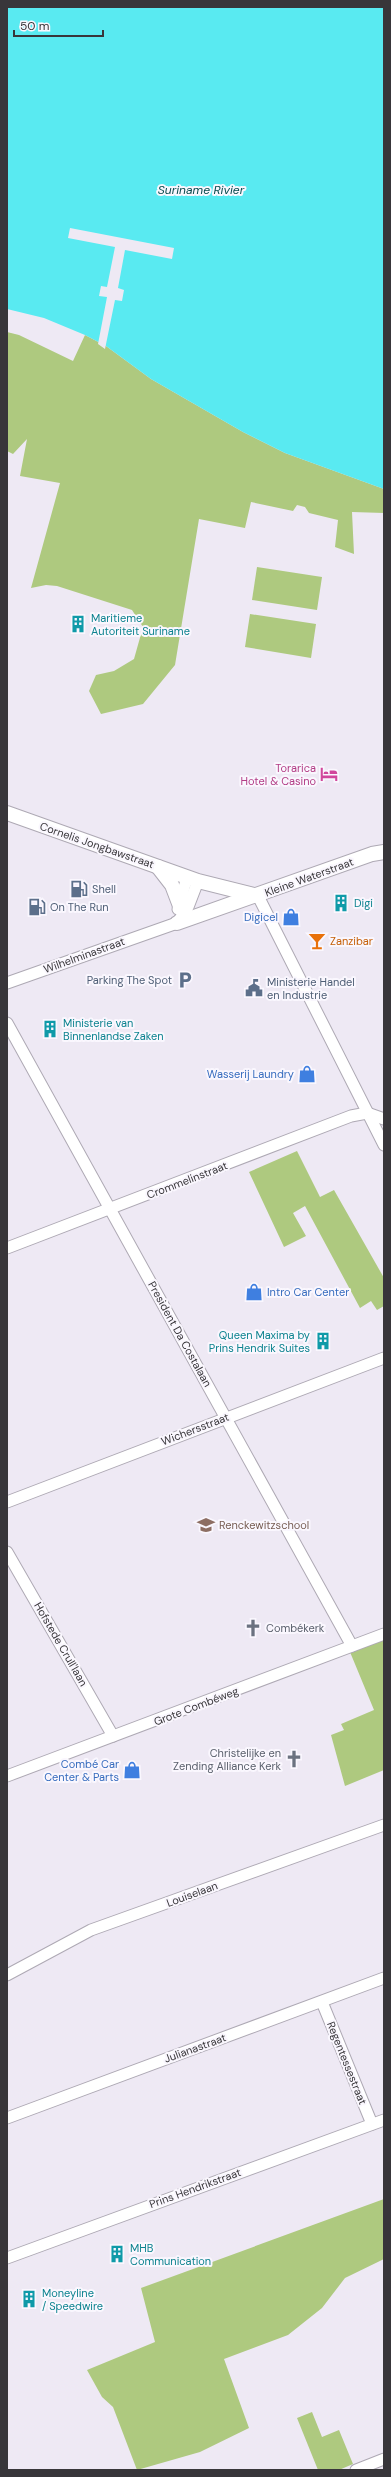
<svg xmlns="http://www.w3.org/2000/svg" width="391" height="2477" font-family="'DM Sans',sans-serif">
<style>
.green{fill:#aec97f}
.water{fill:#59eaf1}
.pier{fill:#eee9f4}
.lines{fill:none;stroke-linecap:round;stroke-linejoin:round}
.minor-casing{stroke:#aea9b4;stroke-width:13}
.major-casing{stroke:#aea9b4;stroke-width:16}
.minor{stroke:#fff;stroke-width:11}
.major{stroke:#fff;stroke-width:14}
.labels{text-anchor:middle;dominant-baseline:central;stroke-width:4;stroke-linejoin:round;paint-order:stroke}
.culture-label{font-size:11px;fill:#0d838f;stroke:#faf7fe;text-anchor:start}
.hotel-label{font-size:11px;fill:#b23c85;stroke:#faf7fe;text-anchor:end}
.street-label{font-size:11px;fill:#38363a;stroke:#faf7fe}
.service-label{font-size:11px;fill:#4e5e75;stroke:#faf7fe;text-anchor:start}
.shop-label{font-size:11px;fill:#366cbe;stroke:#faf7fe;text-anchor:end}
.food-label{font-size:11px;fill:#c56008;stroke:#faf7fe;text-anchor:start}
.education-label{font-size:11px;fill:#785e54;stroke:#faf7fe;text-anchor:start}
.worship-label{font-size:11px;fill:#5b616d;stroke:#faf7fe;text-anchor:start}
.water-label{font-size:12px;font-style:italic;fill:#084b4e;stroke:#faf7fe}
</style>
<rect width="100%" height="100%" fill="#eee9f4"/>
<!-- green -->
<g class="green">
<path d="M7,332l12,3 54,26 12,-26 21,11 45,33 92,53 42,21 99,36v24l-32,-1 2,42 -19,-7 3,-27 -29,-7 -4,-6 -8,-2 -4,6 -42,-9 -6,26 -46,-9 -24,146 -32,39 -42,10 -12,-23 7,-16 18,-4 20,-12 9,-32 -11,-17 -75,-24 -11,-1 -15,3 29,-105 -40,-7 7,-37 -14,15 -6,-3z"/>
<path d="M257,567l65,10 -5,33 -65,-10z"/>
<path d="M250,614l66,10 -5,34 -66,-11z"/>
<path d="M297,1151l23,46 14,-7 50,88v28l-7,4 -6,-9 -11,7 -55,-102 -12,7 13,23 -22,11 -35,-75z"/>
<path d="M384,1639v131l-39,16 -14,-51 13,-5 -3,-6 33,-14 -24,-58z"/>
<path d="M384,2199v60l-39,19 -23,30 -34,27 -64,24 25,69 -49,24 -63,18 -24,-63 -11,-10 -15,-27 68,-28 -14,-54z"/>
<path d="M312,2412l10,25 17,-7 14,34 -14,6h-21l-21,-52z"/>
</g>
<!-- water -->
<path class="water" d="M7,7h377v482l-99,-36 -42,-21 -92,-53 -45,-33 -21,-11 -41,-17 -37,-9z"/>
<!-- pier -->
<path class="pier" d="M70,228l104,20 -2,11 -47,-9 -7,38 6,2 -2,11 -7,-1 -10,49 -7,-5 9,-47 -8,-1 2,-10 6,1 8,-40 -47,-9z"/>
<g class="lines">
<!-- minor casing -->
<g class="minor-casing">
<g id="minor">
<path d="M258,896l126,249"/>
<path d="M178,909l9,-32"/>
<path d="M7,983l170,-60 11,-16 10,-26"/>
<path d="M7,1023l345,623"/>
<path d="M7,1248l344,-132 16,-3 17,6"/>
<path d="M7,1502l377,-144"/>
<path d="M7,1552l106,184"/>
<path d="M7,1776l377,-142"/>
<path d="M7,1975l84,-45 293,-105"/>
<path d="M322,2002l50,122"/>
<path d="M7,2118l377,-140"/>
<path d="M7,2258l377,-138"/>
<path d="M356,2470l28,-11"/>
</g>
</g>
<!-- major casing -->
<g class="major-casing">
<g id="major">
<path d="M7,813l191,68 60,15"/>
<path d="M158,867l14,18 8,21"/>
<path d="M177,923l195,-69 12,-2"/>
</g>
</g>
<!-- minor -->
<use href="#minor" class="minor"/>
<!-- major -->
<use href="#major" class="major"/>
</g>
<!-- icons -->
<defs>
<g id="building-bare" transform="scale(1.38)"><path d="M-4-6H4V6H1V3H-1V6H-4ZM-2.5-4.3h1.7v1.8h-1.7ZM.8-4.3h1.7v1.8H.8ZM-2.5-1h1.7V.8h-1.7ZM.8-1h1.7V.8H.8Z" fill="#0f9aa8" stroke="#faf7fe" stroke-width="2.5" paint-order="stroke"/></g>
<g id="hotel-bare" transform="scale(1.38)"><path d="M-6-4.5h1.5V1H6V5H4.5V3h-9V5H-6ZM-4 0a1.8 1.8 0 1 1 3.6 0ZM.5 0V-2.5h3Q6-2.5 6 0Z" fill="#d1479c" stroke="#faf7fe" stroke-width="2.5" paint-order="stroke"/></g>
<g id="fuel-bare" transform="scale(1.38)"><path d="M-5.5-6h7V0h2V4h1.3V-2.5L3-4.5l.8-.8L6-3V5H2.5V1h-1V6h-7ZM-4.2-4.7v3.2H.2V-4.7Z" fill="#5c6f8a" stroke="#faf7fe" stroke-width="2.5" paint-order="stroke"/></g>
<g id="shop-bare" transform="scale(1.38)"><path d="M-5-2.5h2.3a2.7 3.5 0 0 1 5.4 0H5L5.5 6h-11ZM-1.5-2.5h3a1.5 2.3 0 0 0-3 0Z" fill="#3f7fe0" stroke="#faf7fe" stroke-width="2.5" paint-order="stroke"/></g>
<g id="bar-bare" transform="scale(1.38)"><path d="M-6-5H6L.8 .8V4.5H3.5V6h-7V4.5H-.8V.8Z" fill="#e8710a" stroke="#faf7fe" stroke-width="2.5" paint-order="stroke"/></g>
<g id="parking-bare" transform="scale(1.38)"><path d="M-3.5-5.5H1a3.5 3.5 0 0 1 0 7H-1V5.5H-3.5ZM-1-3.4V-.6H.8a1.4 1.4 0 0 0 0-2.8Z" fill="#5c6f8a" stroke="#faf7fe" stroke-width="2.5" paint-order="stroke"/></g>
<g id="civic-bare" transform="scale(1.38)"><path d="M-.6-6.5H3V-4.5H.6V-3L4-1V1h2V6H-6V1h2V-1L-.6-3ZM-1.2 2.5V6h2.4V2.5Z" fill="#5c6f8a" stroke="#faf7fe" stroke-width="2.5" paint-order="stroke"/></g>
<g id="school-bare" transform="scale(1.38)"><path d="M0-5L7-2L0 1L-7-2ZM-4 1L0 2.5L4 1V4Q0 6-4 4Z" fill="#8d6e63" stroke="#faf7fe" stroke-width="2.5" paint-order="stroke"/></g>
<g id="church-bare" transform="scale(1.38)"><path d="M-1.2-6h2.4v3.5h3.3v2.4h-3.3V6h-2.4V-.1h-3.3v-2.4h3.3Z" fill="#6b7280" stroke="#faf7fe" stroke-width="2.5" paint-order="stroke"/></g>
</defs>
<g fill-rule="evenodd">
<use href="#building-bare" x="78" y="624"/>
<use href="#hotel-bare" x="329" y="774"/>
<use href="#fuel-bare" x="79" y="889"/>
<use href="#building-bare" x="341" y="903"/>
<use href="#fuel-bare" x="37" y="907"/>
<use href="#shop-bare" x="291" y="917"/>
<use href="#bar-bare" x="317" y="941"/>
<use href="#parking-bare" x="185" y="980"/>
<use href="#civic-bare" x="254" y="988"/>
<use href="#building-bare" x="50" y="1029"/>
<use href="#shop-bare" x="307" y="1074"/>
<use href="#shop-bare" x="254" y="1292"/>
<use href="#building-bare" x="323" y="1341"/>
<use href="#school-bare" x="206" y="1525"/>
<use href="#church-bare" x="253" y="1628"/>
<use href="#church-bare" x="294" y="1759"/>
<use href="#shop-bare" x="132" y="1770"/>
<use href="#building-bare" x="117" y="2254"/>
<use href="#building-bare" x="29" y="2299"/>
</g>
<g class="labels">
<!-- culture labels -->
<g class="culture-label">
<text x="91" y="618">Maritieme<tspan x="91" dy="13">Autoriteit Suriname</tspan></text>
<text x="354" y="903">Digi</text>
<text x="63" y="1023">Ministerie van<tspan x="63" dy="13">Binnenlandse Zaken</tspan></text>
<text x="310" y="1335" text-anchor="end">Queen Maxima by<tspan x="310" dy="13">Prins Hendrik Suites</tspan></text>
<text x="130" y="2248">MHB<tspan x="130" dy="13">Communication</tspan></text>
<text x="42" y="2293">Moneyline<tspan x="42" dy="13">/ Speedwire</tspan></text>
</g>
<!-- hotel labels -->
<g class="hotel-label">
<text x="316" y="768">Torarica<tspan x="316" dy="13">Hotel &amp; Casino</tspan></text>
</g>
<!-- street labels -->
<g class="street-label">
<text transform="translate(97 845) rotate(19)">Cornelis Jongbawstraat</text>
<text transform="translate(309 877) rotate(-20)">Kleine Waterstraat</text>
<text transform="translate(84 955) rotate(-20)">Wilhelminastraat</text>
<text transform="translate(187 1180) rotate(-21)">Crommelinstraat</text>
<text transform="translate(180 1334) rotate(61)">President Da Costalaan</text>
<text transform="translate(195 1429) rotate(-21)">Wichersstraat</text>
<text transform="translate(61 1644) rotate(60)">Hofstede Crull'laan</text>
<text transform="translate(196 1706) rotate(-21)">Grote Combéweg</text>
<text transform="translate(192 1894) rotate(-20)">Louiselaan</text>
<text transform="translate(195 2048) rotate(-20)">Julianastraat</text>
<text transform="translate(347 2063) rotate(68)">Regentessestraat</text>
<text transform="translate(195 2188) rotate(-20)">Prins Hendrikstraat</text>
</g>
<!-- service labels -->
<g class="service-label">
<text x="92" y="889">Shell</text>
<text x="50" y="907">On The Run</text>
<text x="172" y="980" text-anchor="end">Parking The Spot</text>
<text x="267" y="982">Ministerie Handel<tspan x="267" dy="13">en Industrie</tspan></text>
</g>
<!-- shop labels -->
<g class="shop-label">
<text x="278" y="917">Digicel</text>
<text x="294" y="1074">Wasserij Laundry</text>
<text x="267" y="1292" text-anchor="start">Intro Car Center</text>
<text x="119" y="1764">Combé Car<tspan x="119" dy="13">Center &amp; Parts</tspan></text>
</g>
<!-- food labels -->
<g class="food-label">
<text x="330" y="941">Zanzibar</text>
</g>
<!-- education labels -->
<g class="education-label">
<text x="219" y="1525">Renckewitzschool</text>
</g>
<!-- worship labels -->
<g class="worship-label">
<text x="266" y="1628">Combékerk</text>
<text x="281" y="1753" text-anchor="end">Christelijke en<tspan x="281" dy="13">Zending Alliance Kerk</tspan></text>
</g>
<!-- water labels -->
<g class="water-label">
<text x="201" y="190">Suriname Rivier</text>
</g>
</g>
<!-- border -->
<rect width="391" height="2477" fill="none" stroke="#38363a" stroke-width="16"/>
<!-- scale -->
<path d="M14 30v6h89v-6" fill="none" stroke="#38363a" stroke-width="2"/>
<text x="20" y="30" font-size="12" fill="#38363a" stroke="#faf7fe" stroke-width="3" paint-order="stroke">50 m</text>
</svg>
